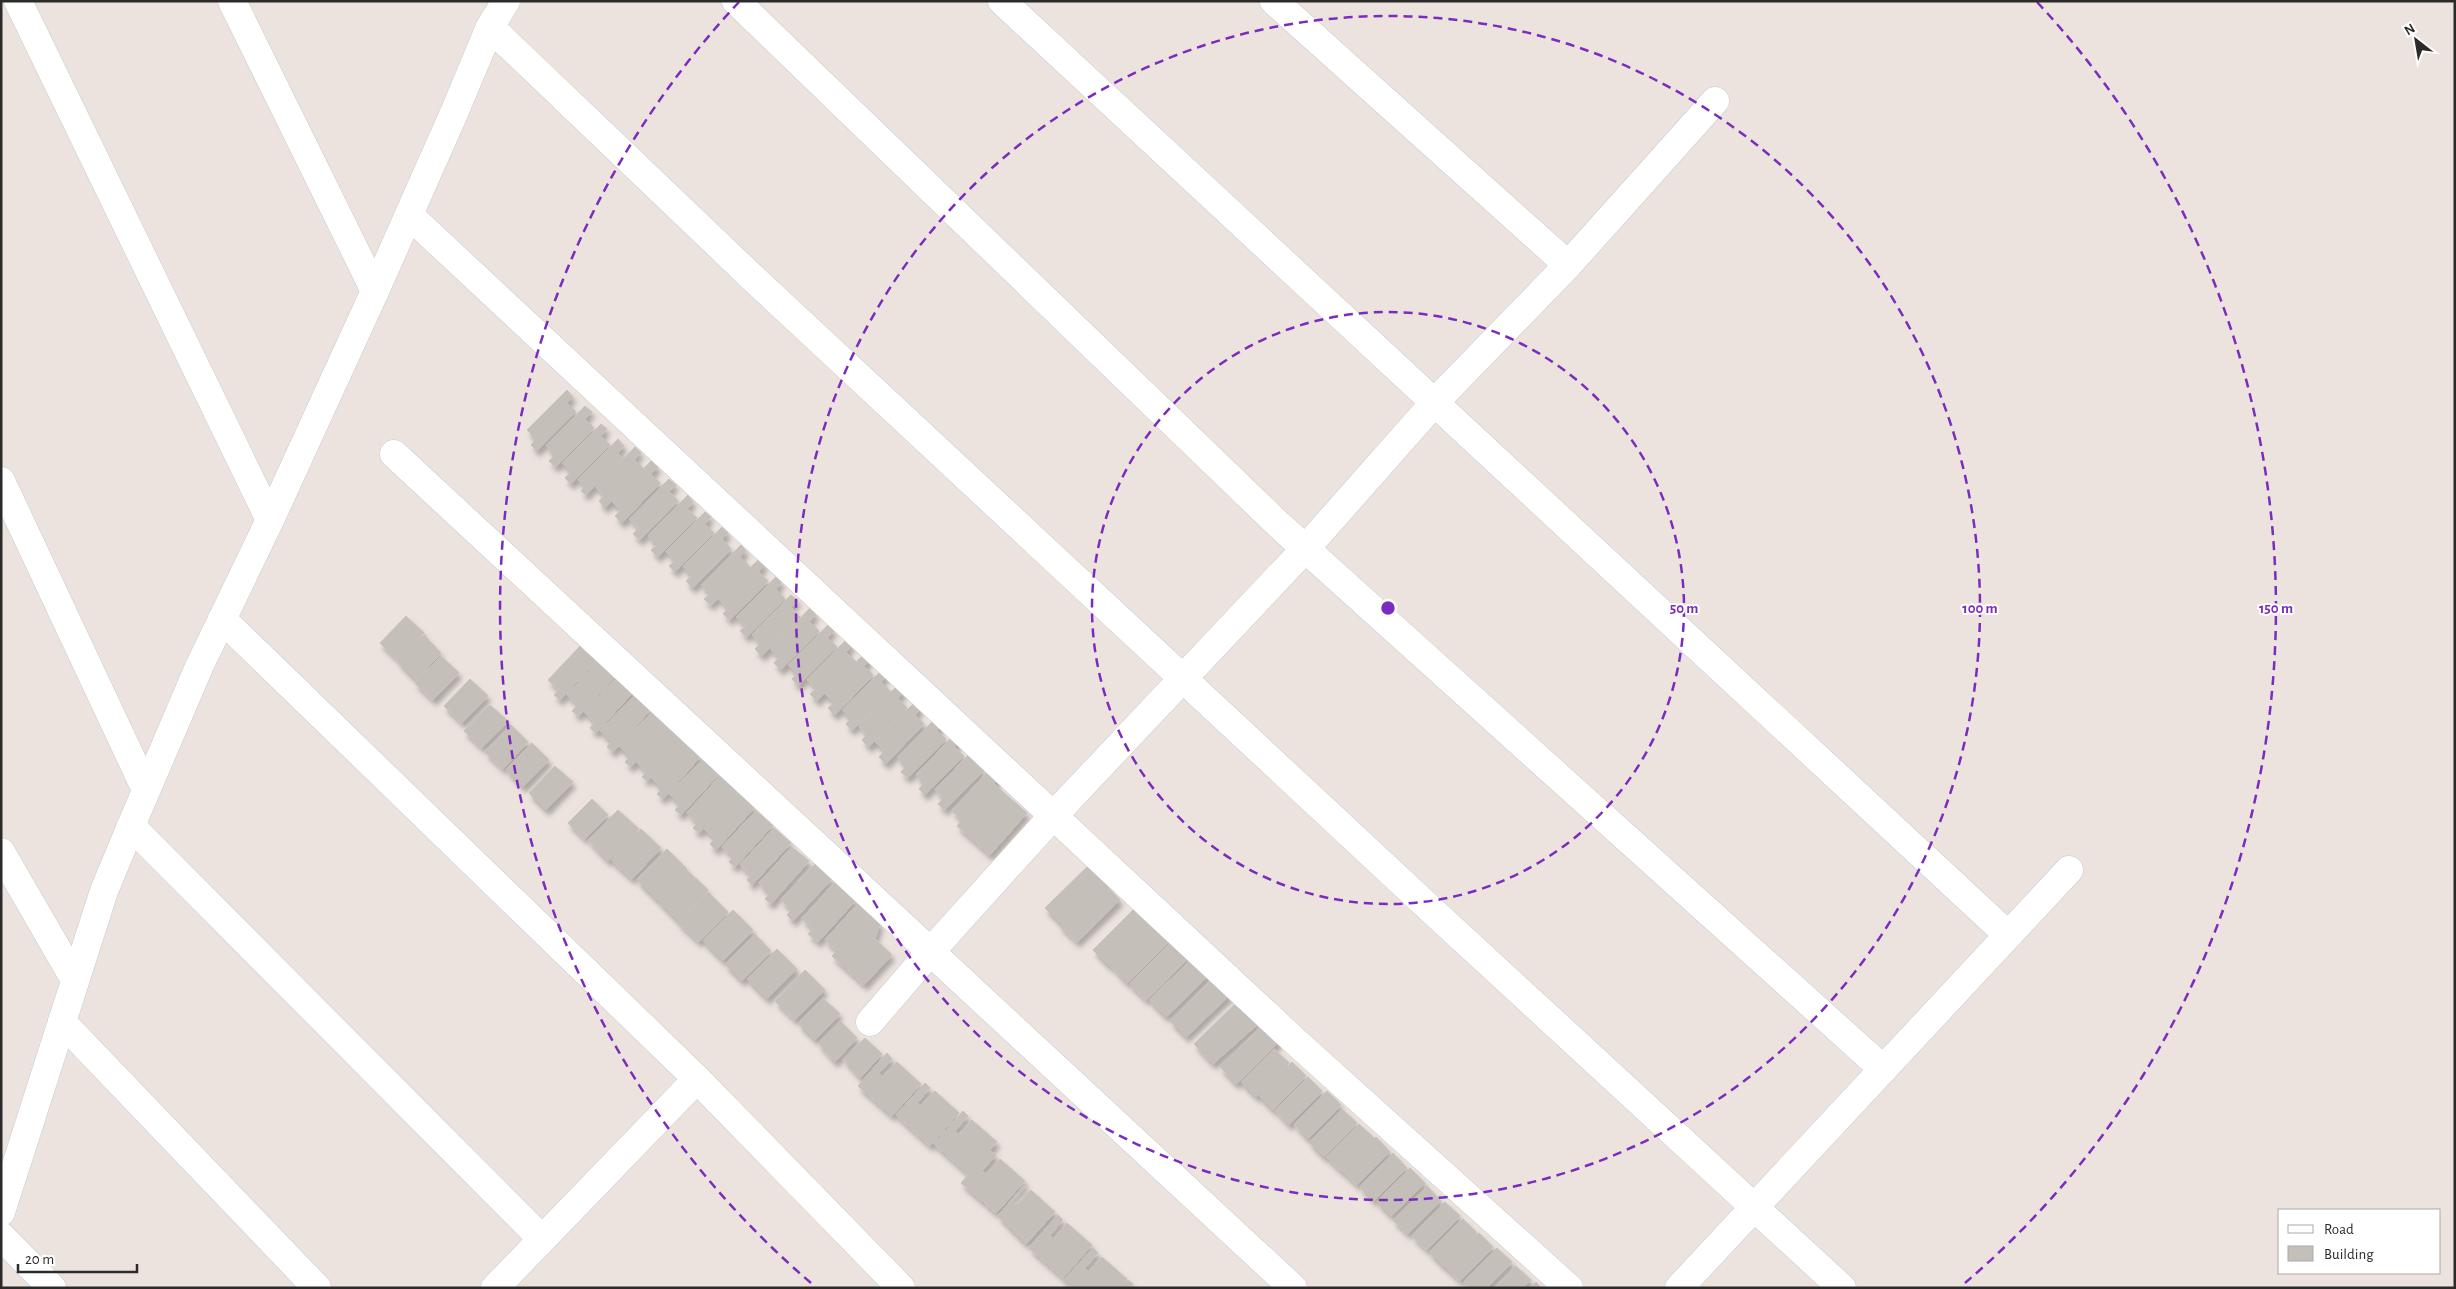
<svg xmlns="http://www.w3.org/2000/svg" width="2456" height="1289" font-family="'Alegreya Sans',sans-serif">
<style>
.building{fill:#c5bfba;stroke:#c8bfb8;filter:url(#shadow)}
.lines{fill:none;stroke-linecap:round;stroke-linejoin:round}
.street-casing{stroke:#c6cbd4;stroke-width:29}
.street{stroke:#fff;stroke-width:28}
.ring{fill:none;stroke:#7b2cbf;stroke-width:2.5;stroke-dasharray:9 6}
.centre{fill:#7b2cbf;stroke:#fff;stroke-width:2.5}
.ring-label{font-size:15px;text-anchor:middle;font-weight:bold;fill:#7b2cbf;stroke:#fff;stroke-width:4;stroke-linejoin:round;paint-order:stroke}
</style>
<defs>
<filter id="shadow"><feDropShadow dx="3" dy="5.5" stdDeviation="2.5" flood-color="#0004"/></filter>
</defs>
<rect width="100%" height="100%" fill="#ece3de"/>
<!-- building -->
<g class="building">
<path d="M567,390l6,7 -6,6 9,9 -39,39 -6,-6 5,-6 -9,-9z"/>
<path d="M585,406l7,6 -7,7 9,9 -38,39 -7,-6 6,-6 -9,-9z"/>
<path d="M601,424l6,5 -6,7 9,9 -39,39 -6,-6 6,-6 -9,-9z"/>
<path d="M618,439l6,7 -6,7 5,5 -37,37 -5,-4 4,-4 -7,-7z"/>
<path d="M635,447l6,6 -7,6 10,10 -39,39 -6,-7 5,-5 -8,-9z"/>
<path d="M651,461l7,6 -7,7 9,9 -38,40 -7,-7 6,-5 -9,-9z"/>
<path d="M669,479l7,6 -7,6 9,10 -38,39 -7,-6 6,-6 -10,-9z"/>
<path d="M688,495l5,7 -6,7 10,9 -39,39 -7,-7 6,-5 -9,-9z"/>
<path d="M705,512l6,5 -6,7 9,9 -39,39 -6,-6 6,-5 -9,-10z"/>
<path d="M722,527l6,6 -6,6 9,10 -38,39 -7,-7 6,-5 -9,-9z"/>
<path d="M741,545l5,6 -6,6 10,10 -39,38 -7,-6 6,-5 -9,-9z"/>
<path d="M759,559l6,6 -7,7 10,9 -38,39 -7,-6 5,-5 -9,-10z"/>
<path d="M776,577l6,5 -6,7 9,10 -38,38 -7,-6 6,-5 -10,-9z"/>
<path d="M791,595l7,6 -7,6 9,10 -38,39 -7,-7 6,-6 -9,-8z"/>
<path d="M810,608l6,7 -7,6 10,10 -38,39 -7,-7 5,-5 -8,-9z"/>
<path d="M406,616l18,17 -26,27 -18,-17z"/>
<path d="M828,625l6,6 -7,6 10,10 -39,39 -6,-7 5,-5 -9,-9z"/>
<path d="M424,635l17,18 -25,27 -18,-18z"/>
<path d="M847,639l5,7 -6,6 10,10 -39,39 -7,-7 6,-5 -9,-10z"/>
<path d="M582,644l17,14 -39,42 -6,-5 5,-5 -11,-10z"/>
<path d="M864,654l6,6 -6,6 9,9 -38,40 -7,-7 6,-5 -9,-9z"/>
<path d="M441,656l18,17 -26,27 -18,-17z"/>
<path d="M600,659l17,15 -38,42 -7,-5 6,-6 -11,-10z"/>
<path d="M882,670l5,5 -6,7 10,10 -39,38 -6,-6 5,-5 -9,-9z"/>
<path d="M618,676l17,14 -39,43 -6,-5 5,-6 -11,-10z"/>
<path d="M470,679l18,17 -26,27 -18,-17z"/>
<path d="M898,685l6,7 -6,6 9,10 -38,39 -7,-7 5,-5 -8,-9z"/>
<path d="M634,696l17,13 -38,43 -6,-5 4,-5 -11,-11z"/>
<path d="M915,702l6,6 -6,7 9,9 -38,40 -7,-7 6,-6 -10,-9z"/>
<path d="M490,705l18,16 -26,27 -18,-17z"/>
<path d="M653,711l17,14 -39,42 -6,-5 5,-5 -11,-11z"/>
<path d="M937,717l6,6 -6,7 9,9 -38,39 -7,-6 5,-6 -9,-9z"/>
<path d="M511,725l17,17 -25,27 -18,-17z"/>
<path d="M670,726l16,13 -39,42 -5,-4 5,-5 -10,-9z"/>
<path d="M955,734l6,6 -7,7 10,9 -39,39 -6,-6 5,-6 -8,-8z"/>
<path d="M684,742l17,14 -38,43 -6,-5 5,-5 -11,-11z"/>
<path d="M532,743l17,17 -26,27 -17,-17z"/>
<path d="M974,749l7,6 -7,7 10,9 -39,39 -7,-6 6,-6 -9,-8z"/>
<path d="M703,759l17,14 -39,42 -6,-5 5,-5 -11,-11z"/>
<path d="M555,766l18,16 -27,28 -17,-17z"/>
<path d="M990,769l10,8 -6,7 33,29 -37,42 -33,-29 5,-6 -10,-9z"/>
<path d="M720,776l18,15 -39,42 -6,-5 5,-5 -11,-10z"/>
<path d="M738,793l17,14 -39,43 -6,-6 5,-5 -11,-10z"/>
<path d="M592,799l16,16 -23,24 -17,-16z"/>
<path d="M618,810l21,19 -31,32 -20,-21z"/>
<path d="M756,811l17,14 -38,42 -6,-5 5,-5 -12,-10z"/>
<path d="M774,828l17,15 -39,42 -5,-5 4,-5 -11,-10z"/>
<path d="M641,829l20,19 -29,31 -21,-19z"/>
<path d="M792,847l17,14 -38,43 -6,-5 5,-5 -11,-11z"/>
<path d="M667,849l20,20 -30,31 -20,-20z"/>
<path d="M815,864l17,15 -39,42 -6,-6 5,-5 -11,-10z"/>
<path d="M1088,866l17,16 -44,42 -16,-16z"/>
<path d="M687,870l21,20 -30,31 -20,-20z"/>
<path d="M835,882l21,18 -38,42 -10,-8 5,-5 -11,-10z"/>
<path d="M1104,883l16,17 -43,42 -17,-16z"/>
<path d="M708,892l20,20 -29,30 -21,-19z"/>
<path d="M858,904l22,20 -5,15 17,16 -28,30 -32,-29 5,-5 -12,-11z"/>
<path d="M1136,907l16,17 -43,42 -16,-16z"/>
<path d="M733,910l20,20 -30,31 -20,-20z"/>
<path d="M1154,924l16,17 -43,42 -16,-17z"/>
<path d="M755,934l16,17 -29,30 -17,-17z"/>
<path d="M1173,941l16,17 -43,42 -17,-16z"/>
<path d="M777,949l20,20 -30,30 -20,-20z"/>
<path d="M1193,958l16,17 -43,42 -17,-17z"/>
<path d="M805,970l20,20 -30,30 -20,-19z"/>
<path d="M1214,978l16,17 -44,42 -16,-16z"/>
<path d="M823,998l17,16 -25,26 -17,-17z"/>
<path d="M1237,1002l22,21 -46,41 -19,-20z"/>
<path d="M840,1021l17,17 -22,24 -17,-19z"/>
<path d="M1263,1025l17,16 -44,43 -16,-17z"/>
<path d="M865,1038l17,16 -22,24 -17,-19z"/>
<path d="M1274,1049l15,14 -33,34 -15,-15z"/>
<path d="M887,1053l5,6 -13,14 4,4 14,-15 24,22 -29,32 -34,-30z"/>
<path d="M1292,1062l14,14 -33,34 -14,-14z"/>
<path d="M1308,1077l14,14 -33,34 -14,-15z"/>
<path d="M925,1083l5,5 -13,15 4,3 14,-15 24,22 -29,33 -34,-31z"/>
<path d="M1327,1091l14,14 -33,34 -14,-15z"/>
<path d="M1342,1109l15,14 -33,34 -15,-15z"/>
<path d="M963,1111l5,5 -13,15 4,4 13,-15 25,22 -29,32 -34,-30z"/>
<path d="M1359,1124l15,14 -33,33 -15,-14z"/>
<path d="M1376,1137l14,15 -33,33 -15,-14z"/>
<path d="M990,1151l6,4 -14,16 5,3 13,-15 25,22 -29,32 -35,-30z"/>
<path d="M1393,1153l14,15 -33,33 -14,-14z"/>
<path d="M1410,1168l15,15 -34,33 -14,-14z"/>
<path d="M1025,1184l1,2 -13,15 4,4 14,-15 24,22 -29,32 -28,-28z"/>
<path d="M1427,1186l14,15 -33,33 -15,-14z"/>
<path d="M1445,1202l15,14 -33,34 -15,-14z"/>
<path d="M1058,1215l5,5 -13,15 4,4 13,-16 25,22 -29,33 -34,-30z"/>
<path d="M1463,1219l14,14 -33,34 -15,-15z"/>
<path d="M1479,1233l14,14 -33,34 -15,-14z"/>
<path d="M1093,1248l5,5 -13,15 4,4 13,-15 25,22 -8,9h-48l-8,-7z"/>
<path d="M1497,1248l15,14 -25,26h-17l-6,-6z"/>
<path d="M1516,1266l15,14 -8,8h-28z"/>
<path d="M1128,1280l5,4 -3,4h-10z"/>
<path d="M1536,1282l5,6h-10z"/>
</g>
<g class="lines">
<!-- street casing -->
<g class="street-casing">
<g id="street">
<path d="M18,1l252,519"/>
<path d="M232,1l143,290"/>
<path d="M736,1l543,524 604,544"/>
<path d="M1002,1l1006,934"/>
<path d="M1274,1l294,264"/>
<path d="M490,27l265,253 683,636 404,372"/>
<path d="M409,215l887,827 273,246"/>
<path d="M394,454l899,834"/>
<path d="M1,481l145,309"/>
<path d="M222,619l475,460 204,209"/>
<path d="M131,826l411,413"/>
<path d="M1,852l74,128"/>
<path d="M62,1022l255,266"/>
<path d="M870,1022l61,-71 122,-135 253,-268 129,-146 133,-137 147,-164"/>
<path d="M1,1212l103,-321 27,-65 68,-159 71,-147 105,-229 79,-178 36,-86 16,-26"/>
<path d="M1,1236l51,52"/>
<path d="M495,1288l202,-209"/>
<path d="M1679,1288l390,-418"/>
</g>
</g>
<!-- street -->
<use href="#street" class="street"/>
</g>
<!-- distance rings -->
<g class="ring">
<circle cx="1388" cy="608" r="296"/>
<circle cx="1388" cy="608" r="592"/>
<path d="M811 1283A888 888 0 0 1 739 2M2037 2A888 888 0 0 1 1965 1283"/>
</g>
<circle cx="1388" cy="608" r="8" class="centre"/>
<g class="ring-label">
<text x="1684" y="613">50 m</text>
<text x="1980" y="613">100 m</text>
<text x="2276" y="613">150 m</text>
</g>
<!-- border -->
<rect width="2456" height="1289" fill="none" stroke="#2b2b2b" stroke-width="5"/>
<!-- legend -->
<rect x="2278" y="1209" width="162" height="65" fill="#ffffff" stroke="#aaaaaa"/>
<rect x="2288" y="1225" width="25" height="8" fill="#ffffff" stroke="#aaaaaa"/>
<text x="2324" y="1234" font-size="15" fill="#2b2b2b">Road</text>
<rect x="2288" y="1246" width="25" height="15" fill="#c5bfba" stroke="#aaaaaa"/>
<text x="2324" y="1259" font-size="15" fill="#2b2b2b">Building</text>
<!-- north arrow -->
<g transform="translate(2416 40) rotate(329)" stroke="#ffffff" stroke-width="4" paint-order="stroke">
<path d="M0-4L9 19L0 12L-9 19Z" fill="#2b2b2b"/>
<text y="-8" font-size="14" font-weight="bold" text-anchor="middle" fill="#2b2b2b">N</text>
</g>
<!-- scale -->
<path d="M18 1264v8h119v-8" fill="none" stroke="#2b2b2b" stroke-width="2.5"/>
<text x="25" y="1264" font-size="15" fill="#2b2b2b" stroke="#ffffff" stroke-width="4" paint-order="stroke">20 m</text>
</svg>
